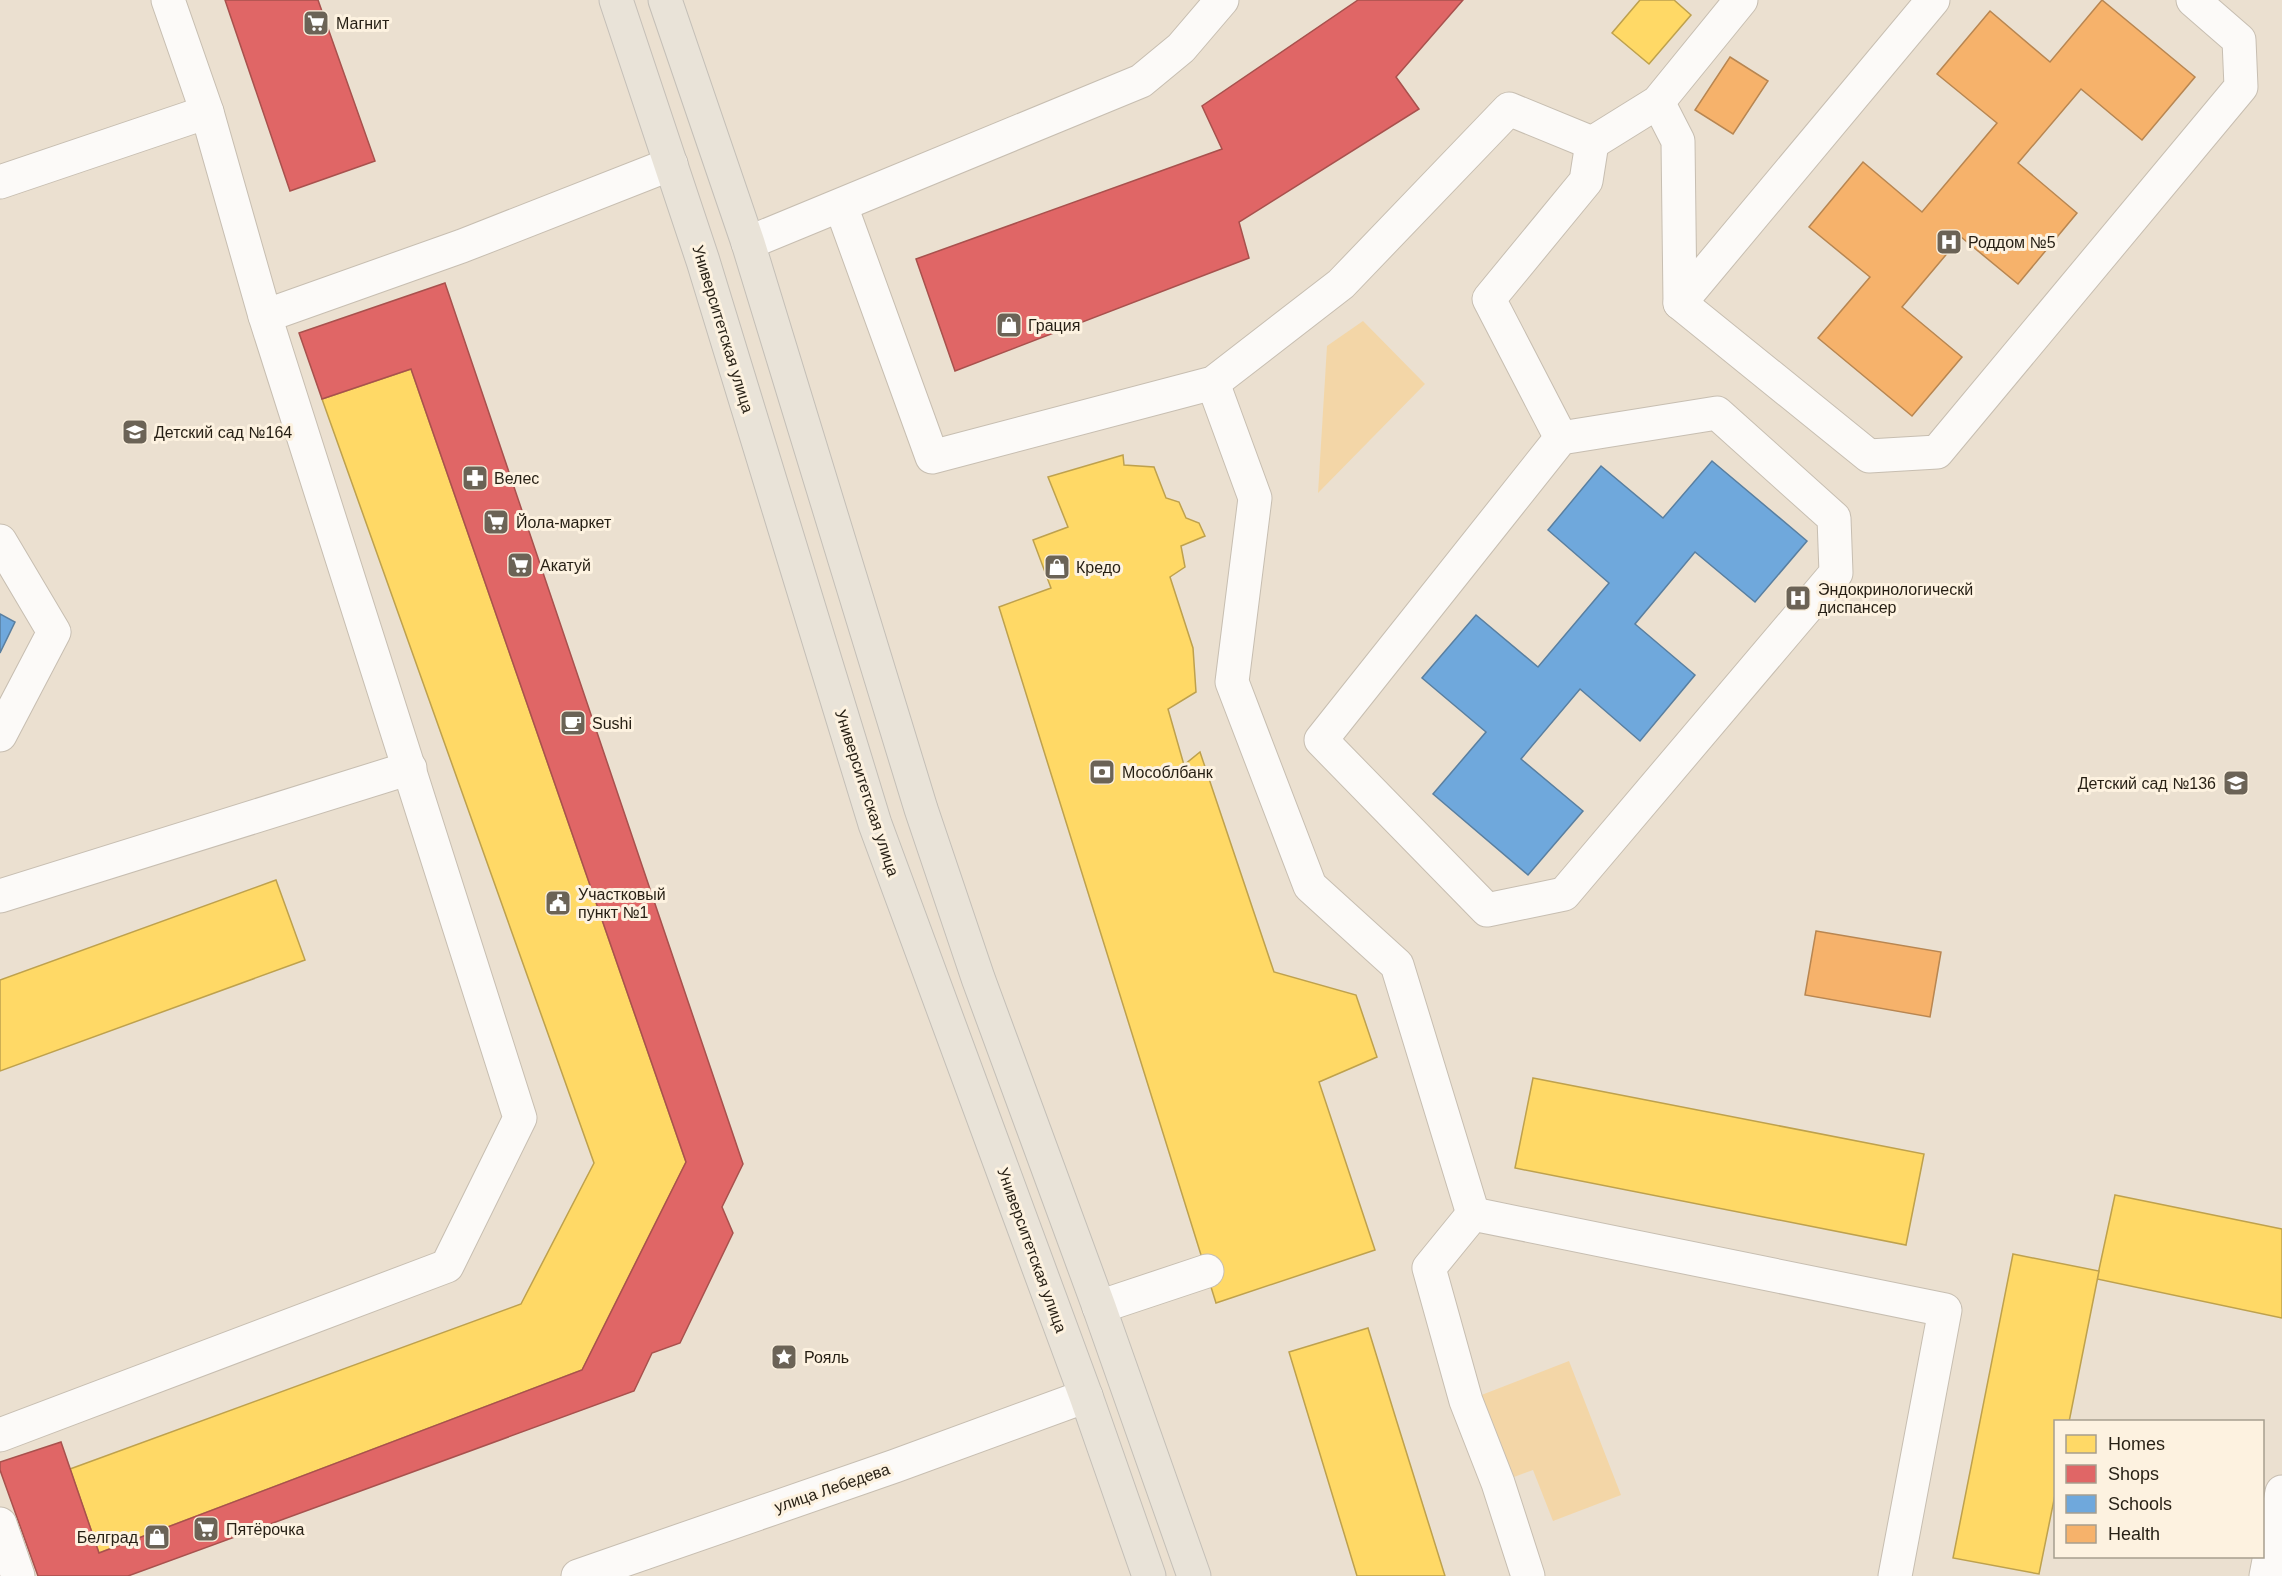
<svg xmlns="http://www.w3.org/2000/svg" width="2282" height="1576" font-family="Arial,sans-serif">
<style>
.green{fill:#f3d6a7}
.homes{fill:#ffd966;stroke:#bea14d;stroke-width:1.5}
.shops{fill:#e06666;stroke:#a8514d;stroke-width:1.5}
.schools{fill:#6fa8dc;stroke:#597fa0;stroke-width:1.5}
.health{fill:#f6b26b;stroke:#b88651;stroke-width:1.5}
.lines{fill:none;stroke-linecap:round;stroke-linejoin:round}
.minor-casing{stroke:#c7beb1;stroke-width:35}
.major-casing{stroke:#c4bfb7;stroke-width:35}
.minor{stroke:#fcfaf8;stroke-width:33}
.major{stroke:#e9e3d8;stroke-width:33}
.labels{text-anchor:middle;dominant-baseline:central;stroke-width:6;stroke-linejoin:round;paint-order:stroke}
.poi-label{font-size:16px;fill:#261f14;stroke:#fdf2e0;text-anchor:start}
.street-label{font-size:16px;fill:#261f14;stroke:#fdf2e0}
</style>
<rect width="100%" height="100%" fill="#ebe0d0"/>
<!-- green -->
<g class="green">
<path d="M1363,321l62,63 -107,109 9,-147z"/>
<path d="M1569,1361l52,134 -68,26 -20,-51 -35,13 -32,-82z"/>
</g>
<!-- homes -->
<g class="homes">
<path d="M1640,0h34l17,15 -42,49 -37,-31z"/>
<path d="M411,369l275,793 -104,208 -483,183 -29,-84 451,-165 73,-141 -272,-764z"/>
<path d="M1123,455l1,10 30,2 12,31 13,4 7,16 13,5 6,13 -24,10 4,21 -15,10 23,71 3,44 -28,17 16,56 16,-13 74,220 82,23 21,62 -58,25 56,168 -159,53 -217,-696 52,-19 -18,-48 35,-13 -20,-50z"/>
<path d="M276,880l29,80 -305,111v-91z"/>
<path d="M1533,1078l391,76 -18,91 -391,-77z"/>
<path d="M2115,1195l167,34v89l-185,-39z"/>
<path d="M2013,1254l86,17 -30,151h-13v68l-17,84 -86,-16z"/>
<path d="M1368,1328l28,91 49,157h-88l-68,-224z"/>
</g>
<!-- shops -->
<g class="shops">
<path d="M225,0h93l57,161 -85,30z"/>
<path d="M1358,0h105l-67,77 23,32 -180,113 10,36 -294,113 -39,-112 306,-110 -20,-43z"/>
<path d="M445,283l298,881 -21,43 11,26 -53,110 -28,10 -18,38 -506,185h-90l-38,-106v-8l61,-20 38,111 483,-183 104,-208 -275,-793 -89,30 -23,-66z"/>
</g>
<!-- schools -->
<g class="schools">
<path d="M1712,461l95,80 -52,61 -60,-50 -60,72 60,51 -55,66 -60,-52 -59,70 62,52 -55,64 -95,-81 53,-62 -64,-54 54,-63 62,52 71,-84 -61,-53 53,-64 62,52z"/>
<path d="M0,614l15,8 -15,31z"/>
</g>
<!-- health -->
<g class="health">
<path d="M2102,0l93,77 -53,63 -61,-51 -63,74 59,50 -59,71 -57,-47 -59,70 60,50 -50,59 -94,-78 52,-61 -61,-50 54,-65 59,50 75,-89 -60,-49 53,-63 60,51z"/>
<path d="M1730,57l38,24 -35,53 -38,-24z"/>
<path d="M1816,931l125,21 -11,65 -125,-22z"/>
</g>
<g class="lines">
<!-- minor casing -->
<g class="minor-casing">
<g id="minor">
<path d="M1658,102l20,39 2,162 189,153 68,-4 304,-365 -2,-47 -46,-40"/>
<path d="M0,182l207,-70"/>
<path d="M841,206l91,251 281,-74 128,-99 168,-175 83,34 66,-41 83,-102"/>
<path d="M748,243l393,-162 40,-33 41,-48"/>
<path d="M1680,303l253,-303"/>
<path d="M265,316l197,-70 209,-82"/>
<path d="M1213,383l42,115 -23,184 78,204 87,79 76,249"/>
<path d="M1717,413l117,105 2,55 -272,321 -77,16 -166,-170 240,-302z"/>
<path d="M1561,438l-72,-139 97,-118 6,-38"/>
<path d="M0,541l54,91 -54,103"/>
<path d="M0,896l410,-128"/>
<path d="M1099,1307l108,-36"/>
<path d="M0,1435l447,-169 73,-148 -255,-802 -58,-204 -39,-112"/>
<path d="M0,1524l18,52"/>
<path d="M578,1576l317,-110 191,-70"/>
<path d="M1528,1576l-30,-93 -32,-82 -37,-133 44,-54 472,96 -50,266"/>
<path d="M2266,1576l16,-84"/>
</g>
</g>
<!-- major casing -->
<g class="major-casing">
<g id="major">
<path d="M616,0l87,261 172,563 211,572 63,180"/>
<path d="M665,0l83,243 173,566 57,169 121,329 95,269"/>
</g>
</g>
<!-- minor -->
<use href="#minor" class="minor"/>
<!-- major -->
<use href="#major" class="major"/>
</g>
<!-- icons -->
<defs>
<g id="supermarket-square" transform="scale(1.35)"><rect x="-9" y="-9" width="18" height="18" rx="4" fill="#6b6356" stroke="#fdf2e0"/><path d="M-6-5.5h2.5l.6 2H6L4.5 2H-2.5L-4.4-4H-6ZM-1.5 3.2a1.3 1.3 0 1 0 .1 0ZM3 3.2a1.3 1.3 0 1 0 .1 0Z" fill="#fff"/></g>
<g id="hospital-square" transform="scale(1.35)"><rect x="-9" y="-9" width="18" height="18" rx="4" fill="#6b6356" stroke="#fdf2e0"/><path d="M-5-5h3v3.5h4V-5h3V5h-3V1.5h-4V5h-3Z" fill="#fff"/></g>
<g id="shop-square" transform="scale(1.35)"><rect x="-9" y="-9" width="18" height="18" rx="4" fill="#6b6356" stroke="#fdf2e0"/><path d="M-5-2.5h2.3a2.7 3.5 0 0 1 5.4 0H5L5.5 6h-11ZM-1.5-2.5h3a1.5 2.3 0 0 0-3 0Z" fill="#fff"/></g>
<g id="school-square" transform="scale(1.35)"><rect x="-9" y="-9" width="18" height="18" rx="4" fill="#6b6356" stroke="#fdf2e0"/><path d="M0-5L7-2L0 1L-7-2ZM-4 1L0 2.5L4 1V4Q0 6-4 4Z" fill="#fff"/></g>
<g id="pharmacy-square" transform="scale(1.35)"><rect x="-9" y="-9" width="18" height="18" rx="4" fill="#6b6356" stroke="#fdf2e0"/><path d="M-2-6h4v4h4v4h-4v4h-4v-4h-4v-4h4Z" fill="#fff"/></g>
<g id="cafe-square" transform="scale(1.35)"><rect x="-9" y="-9" width="18" height="18" rx="4" fill="#6b6356" stroke="#fdf2e0"/><path d="M-5.5-4.5H6V0H3Q3 3.5 0 3.5H-2.5Q-5.5 3.5-5.5 0ZM3-3.2v2h1.7v-2ZM-6 4.5H4V6H-6Z" fill="#fff"/></g>
<g id="bank-square" transform="scale(1.35)"><rect x="-9" y="-9" width="18" height="18" rx="4" fill="#6b6356" stroke="#fdf2e0"/><path d="M-6-4H6V4H-6ZM0-2.3a2.3 2.3 0 1 0 0 4.6a2.3 2.3 0 1 0 0-4.6Z" fill="#fff"/></g>
<g id="civic-square" transform="scale(1.35)"><rect x="-9" y="-9" width="18" height="18" rx="4" fill="#6b6356" stroke="#fdf2e0"/><path d="M-.6-6.5H3V-4.5H.6V-3L4-1V1h2V6H-6V1h2V-1L-.6-3ZM-1.2 2.5V6h2.4V2.5Z" fill="#fff"/></g>
<g id="sight-square" transform="scale(1.35)"><rect x="-9" y="-9" width="18" height="18" rx="4" fill="#6b6356" stroke="#fdf2e0"/><path d="M0-6L1.8-2.2L6-1.7L2.9 1.2L3.7 5.4L0 3.3L-3.7 5.4L-2.9 1.2L-6-1.7L-1.8-2.2Z" fill="#fff"/></g>
</defs>
<g fill-rule="evenodd">
<use href="#supermarket-square" x="316" y="23"/>
<use href="#hospital-square" x="1949" y="242"/>
<use href="#shop-square" x="1009" y="325"/>
<use href="#school-square" x="135" y="432"/>
<use href="#pharmacy-square" x="475" y="478"/>
<use href="#supermarket-square" x="496" y="522"/>
<use href="#supermarket-square" x="520" y="565"/>
<use href="#shop-square" x="1057" y="567"/>
<use href="#hospital-square" x="1798" y="598"/>
<use href="#cafe-square" x="573" y="723"/>
<use href="#bank-square" x="1102" y="772"/>
<use href="#school-square" x="2236" y="783"/>
<use href="#civic-square" x="558" y="903"/>
<use href="#sight-square" x="784" y="1357"/>
<use href="#supermarket-square" x="206" y="1529"/>
<use href="#shop-square" x="157" y="1537"/>
</g>
<g class="labels">
<!-- poi labels -->
<g class="poi-label">
<text x="336" y="23">Магнит</text>
<text x="1968" y="242">Роддом №5</text>
<text x="1028" y="325">Грация</text>
<text x="154" y="432">Детский сад №164</text>
<text x="494" y="478">Велес</text>
<text x="516" y="522">Йола-маркет</text>
<text x="540" y="565">Акатуй</text>
<text x="1076" y="567">Кредо</text>
<text x="1818" y="589">Эндокринологическй<tspan x="1818" dy="18">диспансер</tspan></text>
<text x="592" y="723">Sushi</text>
<text x="1122" y="772">Мособлбанк</text>
<text x="2216" y="783" text-anchor="end">Детский сад №136</text>
<text x="578" y="894">Участковый<tspan x="578" dy="18">пункт №1</tspan></text>
<text x="804" y="1357">Рояль</text>
<text x="226" y="1529">Пятёрочка</text>
<text x="138" y="1537" text-anchor="end">Белград</text>
</g>
<!-- street labels -->
<g class="street-label">
<text transform="translate(723 329) rotate(73)">Университетская улица</text>
<text transform="translate(867 793) rotate(72)">Университетская улица</text>
<text transform="translate(1032 1250) rotate(70)">Университетская улица</text>
<text transform="translate(832 1488) rotate(-19)">улица Лебедева</text>
</g>
</g>
<!-- legend -->
<rect x="2054" y="1420" width="210" height="138" fill="#fdf2e0" stroke="#a79e8e" stroke-width="1.5"/>
<rect x="2066" y="1435" width="30" height="18" fill="#ffd966" stroke="#a79e8e" stroke-width="1.5"/>
<text x="2108" y="1450" font-size="18" fill="#261f14">Homes</text>
<rect x="2066" y="1465" width="30" height="18" fill="#e06666" stroke="#a79e8e" stroke-width="1.5"/>
<text x="2108" y="1480" font-size="18" fill="#261f14">Shops</text>
<rect x="2066" y="1495" width="30" height="18" fill="#6fa8dc" stroke="#a79e8e" stroke-width="1.5"/>
<text x="2108" y="1510" font-size="18" fill="#261f14">Schools</text>
<rect x="2066" y="1525" width="30" height="18" fill="#f6b26b" stroke="#a79e8e" stroke-width="1.5"/>
<text x="2108" y="1540" font-size="18" fill="#261f14">Health</text>
</svg>
